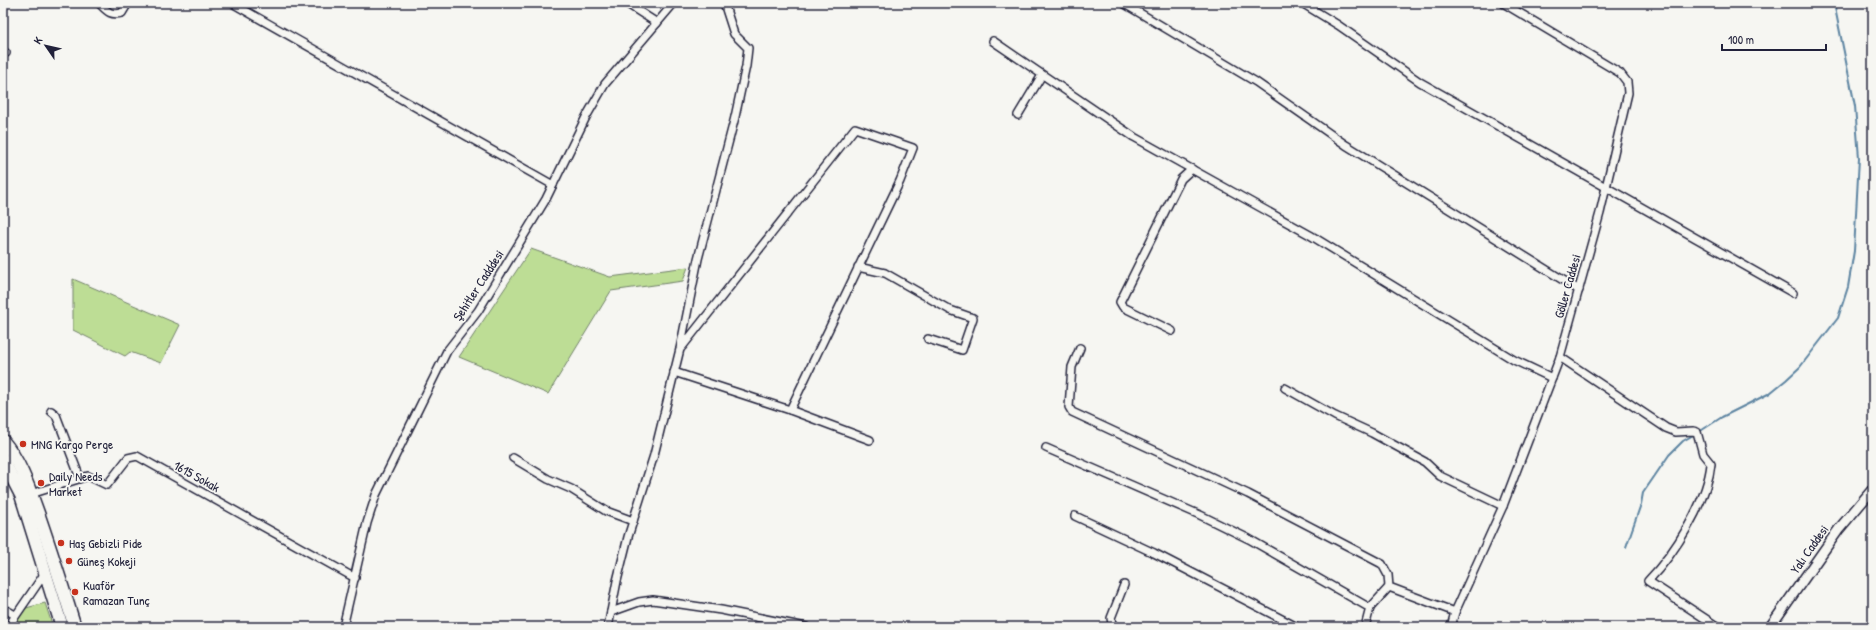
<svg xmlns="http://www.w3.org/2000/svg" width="1876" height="630" font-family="'Patrick Hand',sans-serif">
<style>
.green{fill:#bddd95;stroke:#708068}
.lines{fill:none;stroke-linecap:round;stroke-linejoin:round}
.stream{stroke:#5d84a1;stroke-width:2}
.minor-casing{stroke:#22223b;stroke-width:10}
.tertiary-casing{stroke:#22223b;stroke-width:12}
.primary-casing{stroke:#22223b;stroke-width:15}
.minor{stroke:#f6f6f2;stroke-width:7}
.tertiary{stroke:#f6f6f2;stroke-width:9}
.primary{stroke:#f6f6f2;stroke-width:12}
.poi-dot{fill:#c8321e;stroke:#f6f6f2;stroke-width:1.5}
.labels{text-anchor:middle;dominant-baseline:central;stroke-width:3.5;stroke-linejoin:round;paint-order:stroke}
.street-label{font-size:13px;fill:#22223b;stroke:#f6f6f2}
.poi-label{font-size:13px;fill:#22223b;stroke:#f6f6f2;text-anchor:start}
</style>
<rect width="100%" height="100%" fill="#f6f6f2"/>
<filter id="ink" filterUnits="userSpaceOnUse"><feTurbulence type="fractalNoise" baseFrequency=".025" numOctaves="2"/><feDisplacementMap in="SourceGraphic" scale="8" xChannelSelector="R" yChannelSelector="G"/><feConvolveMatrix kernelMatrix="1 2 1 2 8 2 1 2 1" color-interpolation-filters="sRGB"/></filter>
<g filter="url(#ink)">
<!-- green -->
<g class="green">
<path d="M531,249l79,28 78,-10 -5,14 -72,10 -63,103 -89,-37z"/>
<path d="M73,279l107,46 -19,38 -31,-11 -5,4 -52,-26z"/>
<path d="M45,603l8,24h-40l13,-19z"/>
</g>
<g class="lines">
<!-- stream -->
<g class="stream">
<path d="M1699,432l23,-15 48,-24 16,-13 14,-13 38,-49 10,-31 6,-36 5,-93 -4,-52 -21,-103"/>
<path d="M1626,547l15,-43 2,-11 26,-38 14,-14 12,-7"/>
</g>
<!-- minor casing -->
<g class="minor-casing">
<g id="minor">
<path d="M99,3c8,8 11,13 23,10l6,-10"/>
<path d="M232,3l321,182"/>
<path d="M626,3l31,20"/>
<path d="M1123,3l133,79 90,63 233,145"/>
<path d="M1302,3l36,22 82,57 373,211"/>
<path d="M993,41l141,96 176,98 204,125 38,18"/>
<path d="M3,53h3"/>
<path d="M1018,115l24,-40"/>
<path d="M858,267l27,6 65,37 23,8 -11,32 -34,-11"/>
<path d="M1172,331l-49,-24 -3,-5 61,-123 11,-10"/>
<path d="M682,347l173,-219 58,20 -13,33 -110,229"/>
<path d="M1080,348l-8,19 -3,40 3,5 176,82 134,70 6,11 1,12 66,25"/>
<path d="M1560,357l106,71 10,4 17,-1 4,1 6,22 8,10c-4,38 -36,89 -63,117l70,46"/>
<path d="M674,372l116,38 80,30"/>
<path d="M1285,388l50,28 37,17 53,29 15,14 63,30"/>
<path d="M51,411l5,4 24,63"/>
<path d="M1046,448l154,67 49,24 121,69 19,-21"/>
<path d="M513,458l35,21 23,10 35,22 27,10"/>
<path d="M31,494l57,-18 19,9 21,-27 9,-2 218,122"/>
<path d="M1075,516l79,37 143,74"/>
<path d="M3,608l12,7"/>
<path d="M611,612l28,-10 14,-2 68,10 85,17"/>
<path d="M8,627l37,-54"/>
<path d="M343,627l24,-104 9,-28 71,-144 31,-40 68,-112 40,-82 19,-33 69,-81"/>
<path d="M608,627l9,-46 11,-44 26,-82 26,-106 18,-90 37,-142 11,-51 2,-18 -14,-14 -10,-31"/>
<path d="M1116,627l-4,-3 -1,-6 13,-33"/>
<path d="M1365,627l5,-19"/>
<path d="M1451,627l4,-15 48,-106 57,-149 40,-144 28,-120 -1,-11 -7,-9 -117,-70"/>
</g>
</g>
<!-- tertiary casing -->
<g class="tertiary-casing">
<path id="tertiary" d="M1770,627l69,-98 34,-40"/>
</g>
<!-- primary casing -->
<g class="primary-casing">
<g id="primary">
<path d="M3,441c17,20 26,47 35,72 13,37 25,76 37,114"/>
<path d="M3,460l18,35 41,132"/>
</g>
</g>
<!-- minor -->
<use href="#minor" class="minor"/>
<!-- tertiary -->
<use href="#tertiary" class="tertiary"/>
<!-- primary -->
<use href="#primary" class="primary"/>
</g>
</g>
<!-- markers -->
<g class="poi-dot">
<circle cx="23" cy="444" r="4"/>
<circle cx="41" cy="483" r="4"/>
<circle cx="61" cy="543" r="4"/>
<circle cx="69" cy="561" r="4"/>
<circle cx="75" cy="592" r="4"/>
</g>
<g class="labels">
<!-- street labels -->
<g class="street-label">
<text transform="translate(478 285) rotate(-57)">Şehitler Cadddesi</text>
<text transform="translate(1567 286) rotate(-74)">Göller Caddesi</text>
<text transform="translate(197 476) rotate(29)">1615 Sokak</text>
<text transform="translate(1809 549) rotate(-55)">Yalı Caddesi</text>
</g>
<!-- poi labels -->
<g class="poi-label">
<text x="31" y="444">MNG Kargo Perge</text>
<text x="49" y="476">Daily Needs<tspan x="49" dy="15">Market</tspan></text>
<text x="69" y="543">Haş Gebizli Pide</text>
<text x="77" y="561">Güneş Kokeji</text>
<text x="83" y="585">Kuaför<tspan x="83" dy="15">Ramazan Tunç</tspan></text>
</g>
</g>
<!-- margin -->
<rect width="1876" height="630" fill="none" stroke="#f6f6f2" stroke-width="16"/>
<rect x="8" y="8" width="1860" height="614" fill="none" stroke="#22223b" stroke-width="1.5" filter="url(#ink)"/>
<!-- north arrow -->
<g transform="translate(46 46) rotate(304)" stroke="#f6f6f2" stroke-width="3" paint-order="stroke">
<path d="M0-3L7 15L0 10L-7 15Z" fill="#22223b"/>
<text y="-6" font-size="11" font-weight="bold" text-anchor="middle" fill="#22223b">K</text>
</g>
<!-- scale -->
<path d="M1722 44v6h104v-6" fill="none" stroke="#22223b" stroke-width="2"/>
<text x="1728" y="44" font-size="12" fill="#22223b" stroke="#f6f6f2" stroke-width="3" paint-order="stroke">100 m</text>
</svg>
